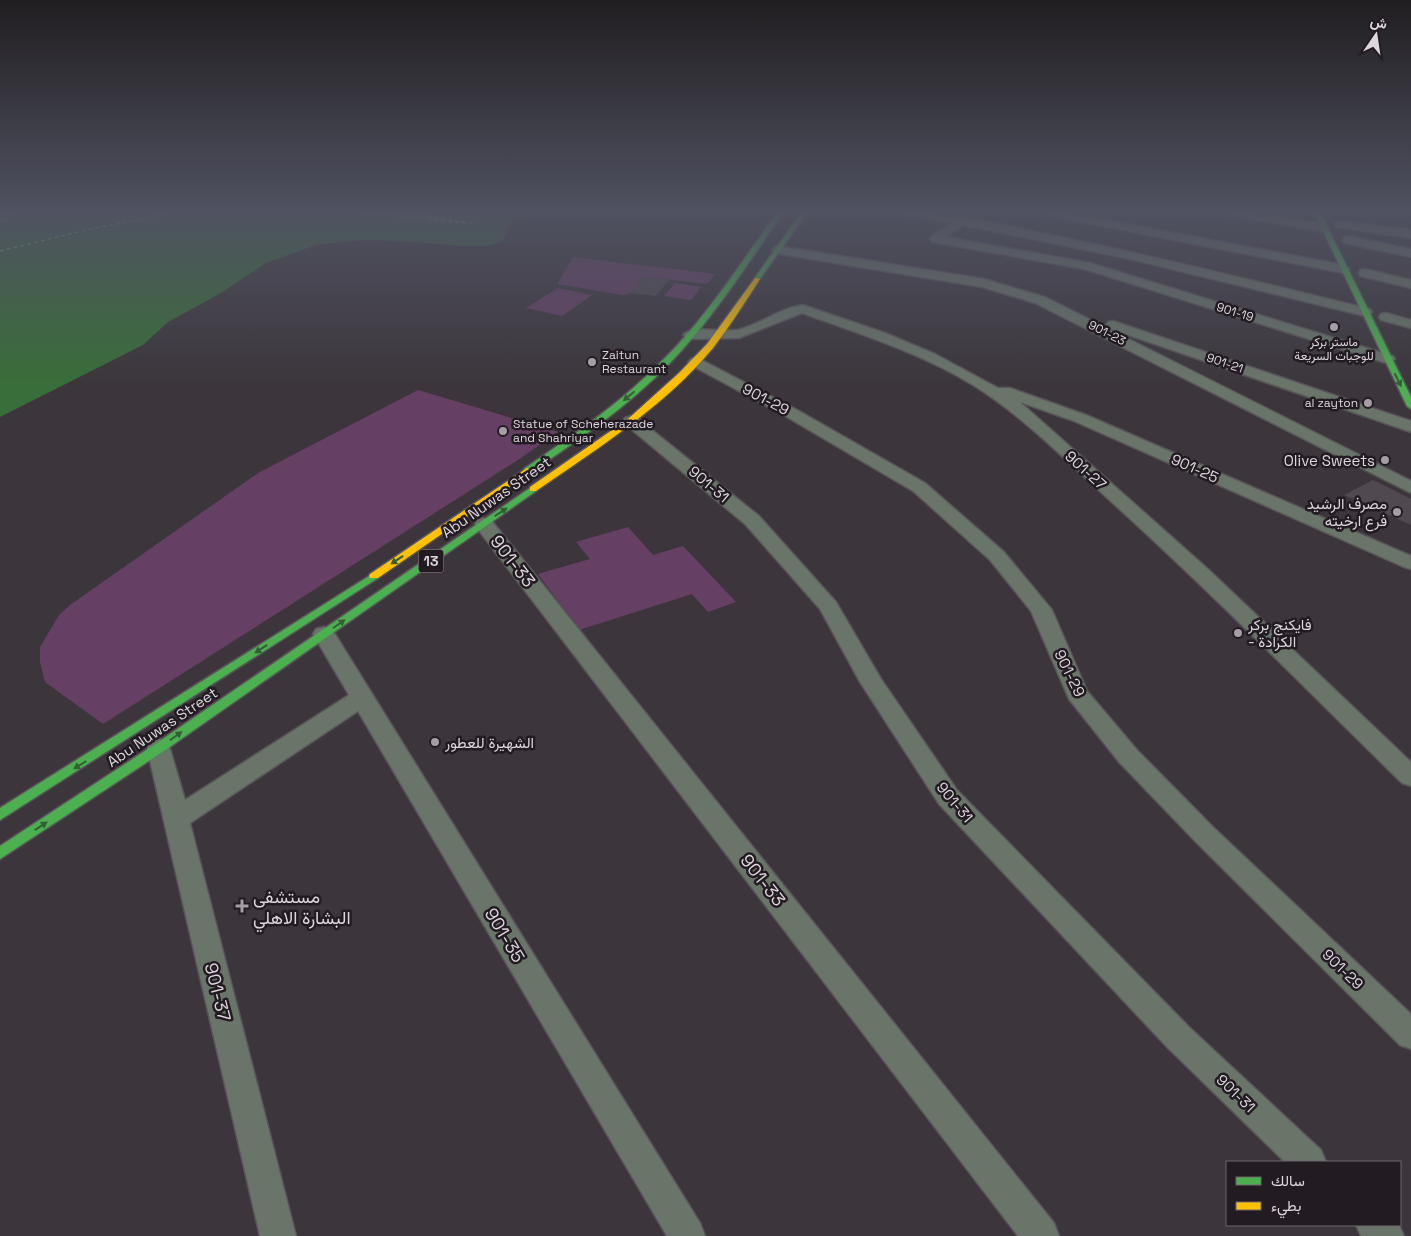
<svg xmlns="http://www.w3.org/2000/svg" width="1411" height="1236" font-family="'Space Grotesk',Vazirmatn,sans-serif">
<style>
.green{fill:#663f65}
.water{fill:#396d39}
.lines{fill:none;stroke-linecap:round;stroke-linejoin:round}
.ferry{stroke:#94e492;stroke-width:1;stroke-dasharray:4 3;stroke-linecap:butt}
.building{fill:#504a50}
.street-casing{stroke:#585458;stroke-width:3}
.fast-casing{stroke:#585458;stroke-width:3}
.slow-casing{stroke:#585458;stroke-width:3}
.street{fill:#6a756a;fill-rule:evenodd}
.fast{fill:#4caf50;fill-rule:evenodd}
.slow{fill:#ffc107;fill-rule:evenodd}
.oneway{fill:#355e37}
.poi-dot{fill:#a59ea5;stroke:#221c22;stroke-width:2}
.labels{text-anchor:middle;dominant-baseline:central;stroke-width:5;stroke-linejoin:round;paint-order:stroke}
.far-street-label{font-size:12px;fill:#ded6de;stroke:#221c22}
.far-poi-label{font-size:12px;fill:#ded6de;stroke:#221c22;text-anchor:start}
.shield{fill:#221c22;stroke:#a69ea6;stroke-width:1}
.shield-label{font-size:14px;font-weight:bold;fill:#ded6de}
.street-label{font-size:15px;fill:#ded6de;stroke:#221c22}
.poi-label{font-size:15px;fill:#ded6de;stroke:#221c22;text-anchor:end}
.near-street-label{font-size:18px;fill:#ded6de;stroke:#221c22}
.near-poi-label{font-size:18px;fill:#ded6de;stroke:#221c22;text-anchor:start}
</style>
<rect width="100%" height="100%" fill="#3c363c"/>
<!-- green -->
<g class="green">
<path d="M573,257l142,17 -8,10 -62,-7 -14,16 -8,2 -66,-11z"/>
<path d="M675,283l26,4 -10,13 -27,-4z"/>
<path d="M558,288l34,7 -30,21 -36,-8z"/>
<path d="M418,390l140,42 -40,28 -415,264 -58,-42 -5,-20v-15l19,-32 11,-10 188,-132z"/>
<path d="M628,527l25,28 30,-9 53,56 -28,10 -16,-18 -113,36 -41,-56 52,-15 -14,-17z"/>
</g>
<!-- water -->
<path class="water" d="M0,210h537l-26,13 -9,18 -14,5h-25l-62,-5 -40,-1 -45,5 -17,6 -33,12 -45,30 -53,29 -25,23 -143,72z"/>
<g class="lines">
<!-- ferry -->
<g class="ferry">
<path d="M323,210l153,14"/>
<path d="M355,210l86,10"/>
<path d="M379,210l82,12"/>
<path d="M394,210l50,9"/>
<path d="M406,210l62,13"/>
<path d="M0,215l11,-5"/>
<path d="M0,221l25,-11"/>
<path d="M0,251l86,-21 104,-20"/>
</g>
</g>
<!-- building -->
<g class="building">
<path d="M645,277l24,3 -13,16 -25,-3z"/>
<path d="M1373,480l38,19v26l-67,-30z"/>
</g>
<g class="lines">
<!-- street casing -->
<g class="street-casing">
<g id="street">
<path d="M887,210c56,0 110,14 165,25 106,22 212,48 318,74l2,3 -2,3 -5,1 -235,-57 -167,-34 -17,12 144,26 303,93 2,3 -7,4 -5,-1 -299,-93 -152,-27 -2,-3 2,-3 19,-13 -58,-10z"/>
<path d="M1028,210h25l291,55 6,4 -6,4 -310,-60z"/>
<path d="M1210,210h27l87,14 6,4 -6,4 -108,-19z"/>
<path d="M1339,221l72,9v8l-76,-11v-4z"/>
<path d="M1348,236l63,13v8l-67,-14 -2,-3 2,-3z"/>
<path d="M778,246l206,33 61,18 366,184v12l-376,-190 -53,-16 -208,-34 -2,-3 2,-3z"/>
<path d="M1365,269l46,11v8l-51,-12 -1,-3 1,-3z"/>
<path d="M803,305l82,28 50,21 63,34h12l76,27 325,141v13l-7,-2 -330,-146 -54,-19 189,168 202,192v24l-9,-3c-95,-93 -188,-188 -287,-278 -46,-41 -89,-87 -142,-120 -52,-32 -113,-51 -171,-72l-63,25 -49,1 -7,-4c7,-10 41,-3 54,-5 23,-5 42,-22 66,-25z"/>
<path d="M1386,313l25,7v8l-30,-8 -2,-3 2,-3z"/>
<path d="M1113,321l298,100v11l-303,-104 -2,-3 2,-3z"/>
<path d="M696,357l103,54 126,72 79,69 48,58 35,81 50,59 76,77 198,187v35l-11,-4 -205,-204 -76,-79 -50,-63 -38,-88 -41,-51 -77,-69 -126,-74 -96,-52 -3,-3 3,-3z"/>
<path d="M631,416l6,2 122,98 77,86 45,77 76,111 232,237 132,123 5,12h-41l-118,-115 -228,-243 -79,-122 -40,-73 -75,-85 -120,-100 -2,-3 2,-3z"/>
<path d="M484,518l7,2 563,703 5,13h-41l-541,-708 -2,-4 2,-4z"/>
<path d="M324,627l8,2 3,5 365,589 5,13h-38l-309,-525 -168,112 106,413h-36l-113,-488 3,-6 9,-3 9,3 17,58 164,-105 -36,-61 3,-5z"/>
<path d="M1356,1225h43l5,11h-43z"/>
</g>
</g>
<!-- fast casing -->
<g class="fast-casing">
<g id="fast">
<path d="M779,210h6c-37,53 -72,109 -117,155 -41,42 -90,75 -138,108h-6v-4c48,-33 97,-66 138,-108 45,-44 80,-100 117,-151z"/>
<path d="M803,210h6l-50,70h-4l-1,-1z"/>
<path d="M1313,210h6l92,187v12l-4,-3z"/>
<path d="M533,486l5,3 -2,2 -372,260 -164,108v-13l154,-101z"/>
<path d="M374,573l5,3 -1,2 -378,242v-12z"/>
</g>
</g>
<!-- slow casing -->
<g class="slow-casing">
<g id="slow">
<path d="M755,278l5,1c-15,23 -30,47 -47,69 -49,59 -115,100 -177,143h-6v-4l98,-68 51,-46 28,-29z"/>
<path d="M527,468l5,3 -2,2 -152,105h-8l-1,-2 1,-2z"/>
</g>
</g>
<!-- street -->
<use href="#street" class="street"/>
<!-- fast -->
<use href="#fast" class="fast"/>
<!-- slow -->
<use href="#slow" class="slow"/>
</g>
<!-- one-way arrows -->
<defs><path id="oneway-solid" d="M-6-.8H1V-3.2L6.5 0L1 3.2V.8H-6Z" transform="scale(1.25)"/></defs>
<g class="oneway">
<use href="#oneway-solid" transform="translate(1398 380) rotate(63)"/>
<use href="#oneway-solid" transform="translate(629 396) rotate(140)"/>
<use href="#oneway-solid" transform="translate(501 512) rotate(-34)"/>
<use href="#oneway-solid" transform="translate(397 560) rotate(146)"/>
<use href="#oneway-solid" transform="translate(339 624) rotate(-35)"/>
<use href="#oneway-solid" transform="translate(261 649) rotate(147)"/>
<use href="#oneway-solid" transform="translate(176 736) rotate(-35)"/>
<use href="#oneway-solid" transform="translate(80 765) rotate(148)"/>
<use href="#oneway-solid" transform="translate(41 826) rotate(-33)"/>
</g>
<!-- sky -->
<linearGradient id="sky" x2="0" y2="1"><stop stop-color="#211e21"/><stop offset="0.55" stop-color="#505261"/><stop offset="1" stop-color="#505261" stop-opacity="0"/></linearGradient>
<rect width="1411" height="383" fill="url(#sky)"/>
<!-- markers -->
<g class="poi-dot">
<circle cx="1334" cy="327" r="5"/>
<circle cx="592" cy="362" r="5"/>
<circle cx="1368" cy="403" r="5"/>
<circle cx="503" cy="431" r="5"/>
<circle cx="1385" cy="460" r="5"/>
<circle cx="1397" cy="512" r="5"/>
<circle cx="1238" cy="633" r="5"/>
<circle cx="435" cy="742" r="5"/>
<path d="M239.5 898.5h5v5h5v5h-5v5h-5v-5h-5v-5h5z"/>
</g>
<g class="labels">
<!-- far-street labels -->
<g class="far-street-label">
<text transform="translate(1235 312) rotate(17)">901-19</text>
<text transform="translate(1107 333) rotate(27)">901-23</text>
<text transform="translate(1225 363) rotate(19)">901-21</text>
</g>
<!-- far-poi labels -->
<g class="far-poi-label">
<text x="1334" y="342" text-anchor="middle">ماستر بركر<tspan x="1334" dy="14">للوجبات السريعة</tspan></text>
<text x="602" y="355">Zaitun<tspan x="602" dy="14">Restaurant</tspan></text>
<text x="1358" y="403" text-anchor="end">al zayton</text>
<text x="513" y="424">Statue of Scheherazade<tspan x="513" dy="14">and Shahriyar</tspan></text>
</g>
<!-- shield labels -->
<rect class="shield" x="418.5" y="549.5" width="25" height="23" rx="4"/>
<g class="shield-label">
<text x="431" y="561">13</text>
</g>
<!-- street labels -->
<g class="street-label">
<text transform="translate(766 399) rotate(28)">901-29</text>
<text transform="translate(1195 468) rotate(24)">901-25</text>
<text transform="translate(1086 470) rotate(42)">901-27</text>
<text transform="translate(709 484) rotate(40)">901-31</text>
<text transform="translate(496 497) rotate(-35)">Abu Nuwas Street</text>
<text transform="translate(1070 673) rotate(64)">901-29</text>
<text transform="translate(162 727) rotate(-34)">Abu Nuwas Street</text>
<text transform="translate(955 802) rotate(50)">901-31</text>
<text transform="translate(1343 969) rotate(44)">901-29</text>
<text transform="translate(1236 1093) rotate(44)">901-31</text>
</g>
<!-- poi labels -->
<g class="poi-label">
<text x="1375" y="460">Olive Sweets</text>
<text x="1387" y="503">مصرف الرشيد<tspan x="1387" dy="17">فرع ارخيته</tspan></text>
<text x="1248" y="624" text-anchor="start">فايكنج بركر<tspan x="1248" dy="17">- الكرادة</tspan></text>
<text x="445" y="742" text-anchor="start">الشهيرة للعطور</text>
</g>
<!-- near-street labels -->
<g class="near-street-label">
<text transform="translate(513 561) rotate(52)">901-33</text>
<text transform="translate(763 880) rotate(52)">901-33</text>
<text transform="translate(505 935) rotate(59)">901-35</text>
<text transform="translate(218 992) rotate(76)">901-37</text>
</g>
<!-- near-poi labels -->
<g class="near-poi-label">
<text x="253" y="896">مستشفى<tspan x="253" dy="21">البشارة الاهلي</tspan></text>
</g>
</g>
<!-- legend -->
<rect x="1226" y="1161" width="175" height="65" fill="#221c22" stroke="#6d666d"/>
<rect x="1236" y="1177" width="25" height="8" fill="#4caf50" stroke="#6d666d"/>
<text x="1271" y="1186" font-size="15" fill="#ded6de">سالك</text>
<rect x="1236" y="1202" width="25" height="8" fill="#ffc107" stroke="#6d666d"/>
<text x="1271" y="1211" font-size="15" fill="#ded6de">بطيء</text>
<!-- north arrow -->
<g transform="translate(1376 35) rotate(13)" stroke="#221c22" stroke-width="4" paint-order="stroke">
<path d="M0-4L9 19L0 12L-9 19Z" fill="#ded6de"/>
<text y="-8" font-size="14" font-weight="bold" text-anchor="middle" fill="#ded6de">ش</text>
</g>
</svg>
